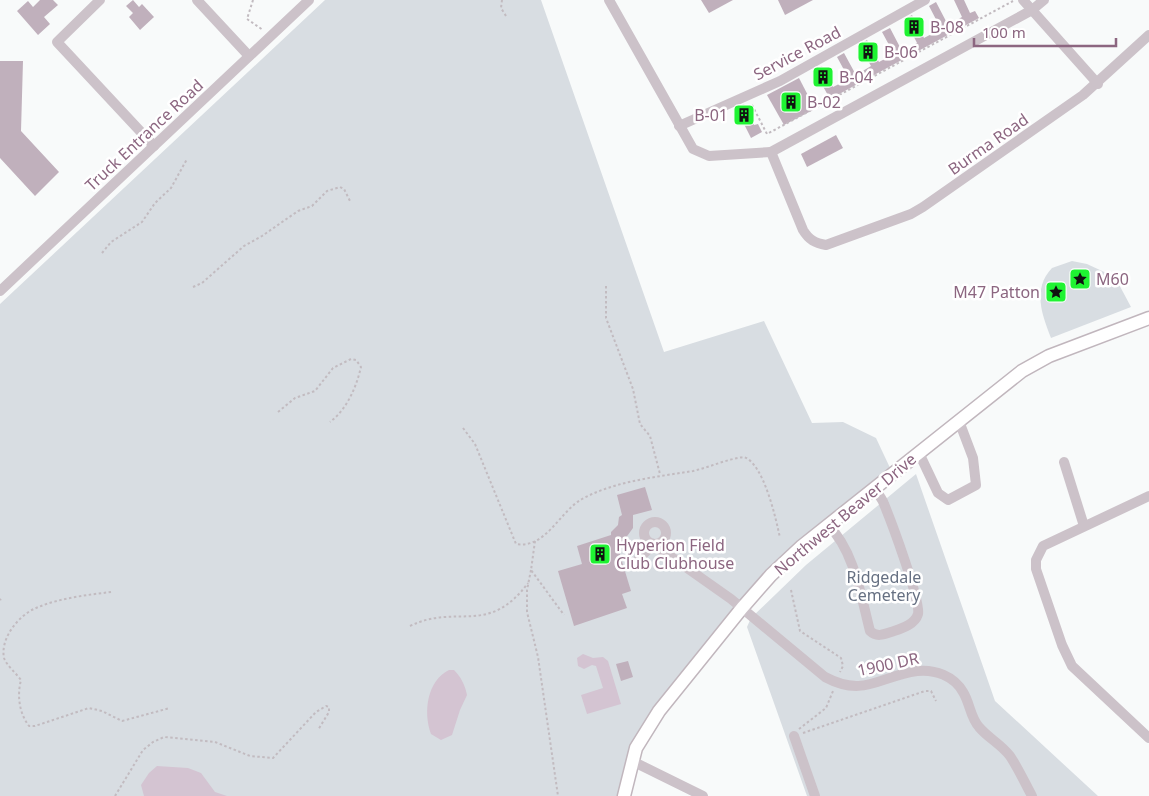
<svg xmlns="http://www.w3.org/2000/svg" width="1149" height="796" font-family="'Noto Sans',sans-serif">
<style>
.green{fill:#d8dde2}
.water{fill:#d4c4d2}
.building{fill:#c0b0bc}
.lines{fill:none;stroke-linecap:round;stroke-linejoin:round}
.major-casing{stroke:#c1b6bd;stroke-width:15}
.path{stroke:#c2bbc0;stroke-width:2;stroke-dasharray:2.5 2.5;stroke-linecap:butt}
.minor{stroke:#ccc2c9;stroke-width:10}
.major{stroke:#fff;stroke-width:12}
.labels{text-anchor:middle;dominant-baseline:central;stroke-width:5;stroke-linejoin:round;paint-order:stroke}
.poi-label{font-size:16px;fill:#8c6680;stroke:#fff;text-anchor:start}
.street-label{font-size:16px;fill:#8c6680;stroke:#fff}
.park-label{font-size:16px;fill:#667082;stroke:#fff}
</style>
<rect width="100%" height="100%" fill="#f8fafa"/>
<!-- green -->
<g class="green">
<path d="M325,0h216l123,352 100,-31 48,102 31,-1 33,16 15,32 -92,72 -153,180 -26,74h-620v-492z"/>
<path d="M1072,261l15,3 28,13 16,30 -80,31c-9,-23 -19,-49 1,-70z"/>
<path d="M916,474l79,227 103,95h-291l-60,-169 4,-9 55,-53z"/>
</g>
<!-- water -->
<g class="water">
<path d="M583,654l10,4 10,-1 5,4 13,43 -34,10 -6,-19 22,-7 -7,-22 -4,-1 -8,4 -6,-3 -1,-8z"/>
<path d="M449,670h5c7,7 11,15 13,25l-7,15 -8,25 -11,5 -10,-6c-8,-22 -4,-53 18,-64z"/>
<path d="M157,766l31,2 13,5 14,19 12,4h-83l-3,-11 8,-12z"/>
</g>
<!-- building -->
<g class="building">
<path d="M40,0h13l5,5 -14,12 6,7 -12,11 -21,-24 11,-10 5,6z"/>
<path d="M133,0l6,7 3,-3 12,13 -14,13 -11,-13 4,-4 -7,-7z"/>
<path d="M701,0h32l-24,13z"/>
<path d="M778,0h35l-28,15z"/>
<path d="M954,0h10l6,13 5,-2 4,7 -149,81 -16,-29 8,-4 11,21 16,-8 -12,-22 7,-4 12,22 15,-9 -12,-21 8,-5 12,22 15,-8 -12,-22 8,-4 12,23 15,-8 -12,-24 7,-4 12,23 17,-9 -12,-23 7,-4 12,23 14,-8z"/>
<path d="M0,61h23l-2,70 38,41 -24,24 -35,-38z"/>
<path d="M799,78l16,31 -31,16 -17,-30z"/>
<path d="M744,104l10,21 4,-1 4,8 -11,6 -15,-30z"/>
<path d="M836,135l7,13 -36,19 -6,-13z"/>
<path d="M645,487l7,23 -19,5v13l-8,11 -8,6 14,46 -9,3 5,14 -53,18 -16,-55 24,-7 -5,-18 34,-11v-3l7,-7 1,-8 3,-2 -5,-20z"/>
<path d="M628,661l5,16 -12,4 -5,-17z"/>
</g>
<g class="lines">
<!-- major casing -->
<g class="major-casing">
<path id="major" d="M624,796l12,-48 23,-37 83,-103 29,-33 31,-29 220,-175 27,-15 100,-38"/>
</g>
<!-- path -->
<g class="path">
<path d="M253,0l-6,19 16,11"/>
<path d="M502,0l-1,8 5,8"/>
<path d="M752,105l15,29 246,-133"/>
<path d="M102,253l9,-11 31,-20 13,-19 16,-15 16,-29"/>
<path d="M606,286v32l27,71 7,35 10,12 10,38"/>
<path d="M193,287l9,-4 42,-37 18,-10 36,-25 14,-5 15,-15 13,-4 4,2 7,14"/>
<path d="M278,412l17,-14 20,-7 18,-23 18,-9 5,1 5,7c-5,21 -14,42 -31,55"/>
<path d="M463,428l12,16 41,100c30,5 43,-32 66,-45 33,-18 74,-22 111,-28 17,-4 34,-12 51,-14 20,7 32,62 36,81"/>
<path d="M535,541l-4,29 33,45"/>
<path d="M531,570l-4,20v22l11,45 20,139"/>
<path d="M791,590l9,41 41,27 2,8 -3,6"/>
<path d="M111,592c-24,3 -52,6 -75,16 -17,7 -36,30 -32,50 3,8 12,15 17,22 -4,15 -2,33 8,46h6l54,-18 13,3 20,10 48,-13"/>
<path d="M0,600l1,-1"/>
<path d="M410,626c47,-23 78,11 118,-43"/>
<path d="M799,729l27,-21 7,-17"/>
<path d="M803,733l122,-42h6l5,10"/>
<path d="M115,796l28,-46 10,-8 11,-5 51,5 35,14 23,2 43,-46 10,-6 3,1v5l-11,18"/>
</g>
<!-- minor -->
<g class="minor">
<path d="M100,0l-43,42 97,104"/>
<path d="M197,0l52,56"/>
<path d="M609,0l84,149 16,7 62,-4 32,78c6,10 12,13 23,15l85,-31 12,-7 160,-112 66,-60"/>
<path d="M1023,0l75,84"/>
<path d="M679,126l101,-45 145,-81"/>
<path d="M771,152l261,-142 12,-10"/>
<path d="M0,291l309,-291"/>
<path d="M919,453l19,40 10,7 28,-15 -3,-27 -14,-37"/>
<path d="M1064,462l20,64"/>
<path d="M1149,496l-106,50 -7,14v9l26,76 10,21 77,72"/>
<circle cx="655" cy="533" r="11"/>
<path d="M828,525c26,25 33,71 42,106 7,7 15,3 24,0 9,-3 21,-7 24,-17 3,-13 -27,-93 -34,-110 -2,-6 -7,-11 -10,-16"/>
<path d="M637,561l16,-17 78,55 94,78c39,21 55,-1 92,-6 18,-2 37,5 46,21 7,11 7,25 16,35 9,11 22,17 31,29 8,12 15,27 22,40"/>
<path d="M794,736l21,60"/>
<path d="M632,761l71,35"/>
</g>
<!-- major -->
<use href="#major" class="major"/>
</g>
<!-- icons -->
<defs>
<g id="building-square" transform="scale(1.125)"><rect x="-9" y="-9" width="18" height="18" rx="4" fill="#1ff332" stroke="#fff"/><path d="M-4-6H4V6H1V3H-1V6H-4ZM-2.5-4.3h1.7v1.8h-1.7ZM.8-4.3h1.7v1.8H.8ZM-2.5-1h1.7V.8h-1.7ZM.8-1h1.7V.8H.8Z" fill="#111"/></g>
<g id="sight-square" transform="scale(1.125)"><rect x="-9" y="-9" width="18" height="18" rx="4" fill="#1ff332" stroke="#fff"/><path d="M0-6L1.8-2.2L6-1.7L2.9 1.2L3.7 5.4L0 3.3L-3.7 5.4L-2.9 1.2L-6-1.7L-1.8-2.2Z" fill="#111"/></g>
</defs>
<g fill-rule="evenodd">
<use href="#building-square" x="914" y="27"/>
<use href="#building-square" x="868" y="52"/>
<use href="#building-square" x="823" y="77"/>
<use href="#building-square" x="791" y="102"/>
<use href="#building-square" x="744" y="115"/>
<use href="#sight-square" x="1080" y="279"/>
<use href="#sight-square" x="1056" y="292"/>
<use href="#building-square" x="600" y="554"/>
</g>
<g class="labels">
<!-- poi labels -->
<g class="poi-label">
<text x="930" y="27">B-08</text>
<text x="884" y="52">B-06</text>
<text x="839" y="77">B-04</text>
<text x="807" y="102">B-02</text>
<text x="728" y="115" text-anchor="end">B-01</text>
<text x="1096" y="279">M60</text>
<text x="1040" y="292" text-anchor="end">M47 Patton</text>
<text x="616" y="545">Hyperion Field<tspan x="616" dy="18">Club Clubhouse</tspan></text>
</g>
<!-- street labels -->
<g class="street-label">
<text transform="translate(797 53) rotate(-28)">Service Road</text>
<text transform="translate(144 135) rotate(-43)">Truck Entrance Road</text>
<text transform="translate(988 144) rotate(-35)">Burma Road</text>
<text transform="translate(845 514) rotate(-40)">Northwest Beaver Drive</text>
<text transform="translate(888 664) rotate(-12)">1900 DR</text>
</g>
<!-- park labels -->
<g class="park-label">
<text x="884" y="577">Ridgedale<tspan x="884" dy="18">Cemetery</tspan></text>
</g>
</g>
<!-- scale -->
<path d="M974 38v8h142v-8" fill="none" stroke="#8c6680" stroke-width="2.5"/>
<text x="982" y="38" font-size="15" fill="#8c6680" stroke="#ffffff" stroke-width="4" paint-order="stroke">100 m</text>
</svg>
